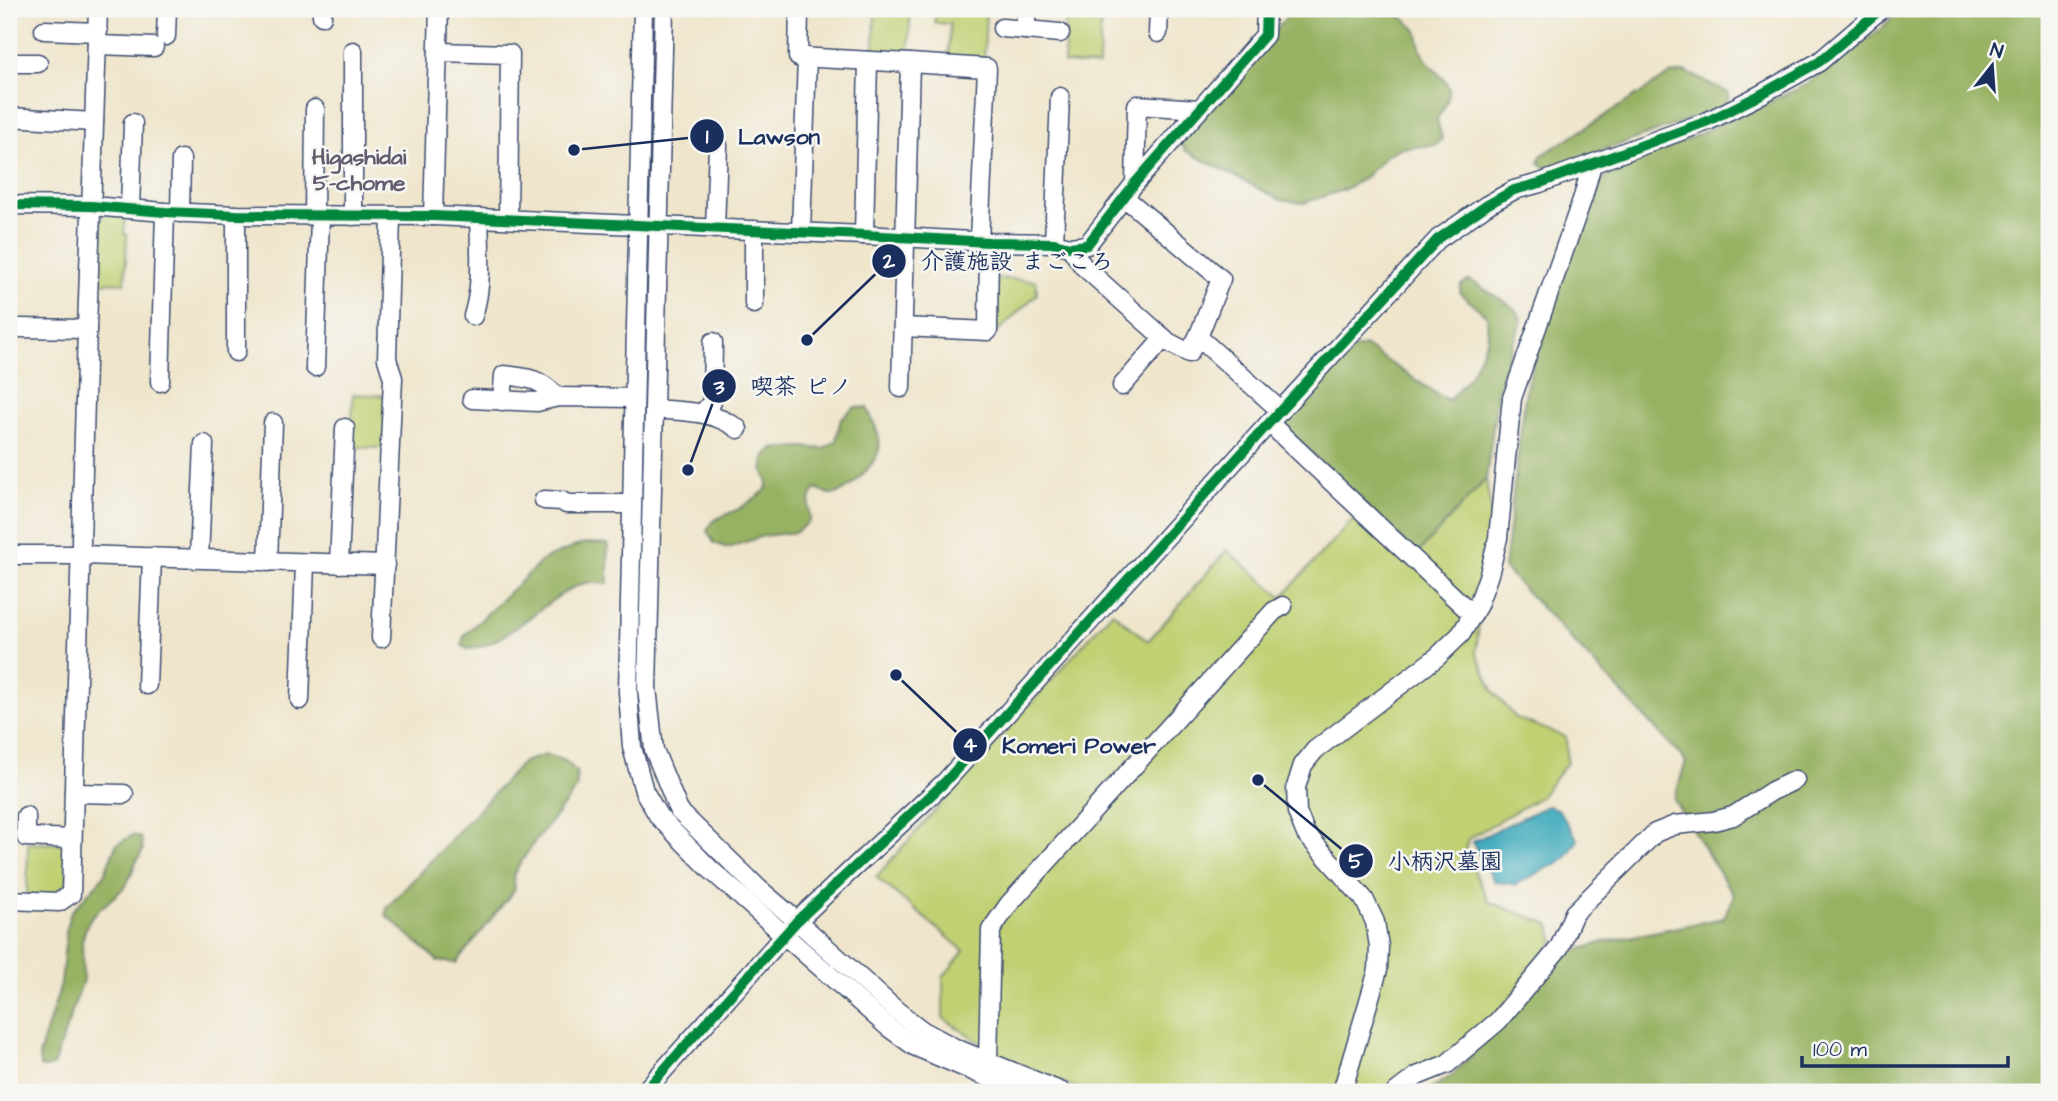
<svg xmlns="http://www.w3.org/2000/svg" width="2058" height="1101" font-family="'Architects Daughter','Klee One',sans-serif">
<style>
.green{fill:#c0d072;stroke:#6e8068;stroke-width:2}
.forest{fill:#98b264;stroke:#5a7061;stroke-width:2}
.water{fill:#3ba9ba;stroke:#2b6c8c;stroke-width:2}
.lines{fill:none;stroke-linecap:round;stroke-linejoin:round}
.minor-casing{stroke:#3b4a6e;stroke-width:21}
.minor{stroke:#fff;stroke-width:18}
.cycleway-casing{stroke:#f6f6f2;stroke-width:15}
.cycleway{stroke:#00873e;stroke-width:10}
.labels{text-anchor:middle;dominant-baseline:central;stroke-width:5;stroke-linejoin:round;paint-order:stroke}
.neighbourhood-label{font-size:23px;font-weight:bold;fill:#635b6e;stroke:#f6f6f2}
.leader{fill:none;stroke:#1b2f5e;stroke-width:2.5}
.callout-dot{fill:#1b2f5e;stroke:#f6f6f2;stroke-width:2.5}
.mark-label{font-size:21px;text-anchor:middle;font-weight:bold;fill:#fff}
.callout-label{font-size:23px;text-anchor:middle;font-weight:bold;fill:#1b2f5e;stroke:#f6f6f2;stroke-width:5;stroke-linejoin:round;paint-order:stroke}
</style>
<rect width="100%" height="100%" fill="#f6f6f2"/>
<filter id="ink" filterUnits="userSpaceOnUse"><feTurbulence type="fractalNoise" baseFrequency=".0143" numOctaves="2"/><feDisplacementMap in="SourceGraphic" scale="14" xChannelSelector="R" yChannelSelector="G"/><feConvolveMatrix kernelMatrix="1 2 1 2 8 2 1 2 1" color-interpolation-filters="sRGB"/></filter>
<filter id="wash" filterUnits="userSpaceOnUse"><feTurbulence type="fractalNoise" baseFrequency=".00686" numOctaves="4" result="noise"/><feDisplacementMap in="SourceGraphic" scale="28" xChannelSelector="R" yChannelSelector="G"/><feGaussianBlur stdDeviation="1.57" result="paint"/><feColorMatrix in="noise" values="0 0 0 0 0 0 0 0 0 0 0 0 0 0 0 0 0 1.4 0 .05"/><feComposite in="paint" operator="in"/></filter>
<g filter="url(#wash)">
<rect width="100%" height="100%" fill="#efe5cb"/>
<!-- green -->
<g class="green">
<path d="M875,9h35l-1,49 -35,-1z"/>
<path d="M935,9h51l-2,52 -36,-1 2,-36 -15,-1z"/>
<path d="M1066,9h35l-2,57 -35,-3z"/>
<path d="M102,213l23,1 -1,20h3l-2,49 -31,-1 3,-63h5z"/>
<path d="M997,278l39,3 1,13 -42,40z"/>
<path d="M353,394l37,2 -3,52 -36,-1z"/>
<path d="M1486,479l5,34 -15,139 17,39 23,27 50,19 1,26 -27,34 -72,42 -3,13 24,50 60,22 6,17 -99,123 -64,23 -8,5h-297l-79,-31 -65,-43v-41l21,-26 -88,-74 236,-265 36,29 79,-91 55,47 84,-92 52,48z"/>
<path d="M28,843l41,1 -2,46 -11,6h-29z"/>
</g>
<!-- forest -->
<g class="forest">
<path d="M1293,9h99c5,5 22,16 25,22 3,6 1,16 5,22 16,30 43,26 15,66l5,20 -6,6 -36,3 -12,6 -25,25 -20,11 -39,13 -23,-3 -95,-49 -6,-8z"/>
<path d="M1900,9h149v1083h-624l28,-17 50,-54 56,-65 45,-14 119,-24 11,-22 -60,-96 12,-39 -182,-193 22,-179 26,-88 37,-108 14,-15 203,-93 76,-57z"/>
<path d="M1686,72l43,21 -1,8 -8,8 -153,54 -22,5 -6,-6 2,-6 130,-82z"/>
<path d="M1470,280l46,29 6,12 -16,41 -8,28 -12,89 -69,75 -135,-129 70,-75 13,-4 75,50 9,4 21,-24 18,-38 -1,-22 -27,-23 1,-8z"/>
<path d="M855,407l12,1c5,12 15,28 12,42 -4,14 -32,45 -47,44 -5,0 -12,-3 -16,-5 -9,10 -7,20 -6,32l-14,11 -33,4 -35,12 -14,-5 -7,-12 7,-11 25,-11 26,-18 3,-8 -5,-14 1,-12 9,-8 28,-2 22,2 13,-8 5,-23z"/>
<path d="M584,543l24,1v40c-8,0 -19,-3 -27,0 -38,15 -74,62 -114,65l-5,-4 2,-9 80,-77z"/>
<path d="M546,755l19,6 11,10 1,16 -12,17 -33,41 -19,30 2,14 -59,74 -18,-2 -52,-46 1,-7 136,-146z"/>
<path d="M133,835l8,3 2,12 -7,12 -10,24 -35,31 -5,10 -4,14 1,39 -30,86 -9,2 -4,-2 -1,-11 22,-71 6,-60 4,-12 32,-35 13,-32z"/>
</g>
<!-- water -->
<path class="water" d="M1547,806l11,3 20,31 -13,19 -50,26 -21,-4 -22,-39z"/>
</g>
<g filter="url(#ink)">
<g class="lines">
<!-- minor casing -->
<g class="minor-casing">
<g id="minor">
<path d="M643,9l-15,683 4,55 12,44 15,26 52,53 177,157 26,19 108,46"/>
<path d="M664,9l-17,679 7,62 25,61 79,77 39,33 100,90 26,20 32,17 107,44"/>
<path d="M799,9l-1,48 112,6 -9,325"/>
<path d="M322,16v-7"/>
<path d="M1002,28l58,5"/>
<path d="M44,30l54,2"/>
<path d="M1026,30v-21"/>
<path d="M1158,33l1,-24"/>
<path d="M166,36l1,-27"/>
<path d="M97,45l57,2"/>
<path d="M353,51v165"/>
<path d="M438,52l72,2 -2,165"/>
<path d="M9,63h29"/>
<path d="M910,63l77,5 -8,173"/>
<path d="M9,117l85,5"/>
<path d="M1135,183l2,-78 62,4"/>
<path d="M1124,197l97,82 -23,58"/>
<path d="M9,205l82,1 74,6 71,3 197,1 431,19 125,7 65,1 16,4 17,-2 48,-62 130,-148 1,-26"/>
<path d="M130,209l3,-86"/>
<path d="M180,213l1,-54"/>
<path d="M314,215l1,-106"/>
<path d="M433,216l6,-207"/>
<path d="M715,229l3,-84"/>
<path d="M801,232l6,-175"/>
<path d="M864,235l4,-174"/>
<path d="M1054,243l6,-146"/>
<path d="M1070,247l13,19 85,76 21,11 9,-16 83,74"/>
<path d="M754,304v-74"/>
<path d="M473,316c10,-32 7,-65 6,-98"/>
<path d="M903,327l85,4 1,-89"/>
<path d="M19,328l68,1"/>
<path d="M236,352v-137"/>
<path d="M315,367l5,-151"/>
<path d="M160,382l5,-170"/>
<path d="M1122,386l42,-48"/>
<path d="M472,399l65,3 21,-5 76,1"/>
<path d="M502,401l2,-26c26,3 34,3 54,22"/>
<path d="M654,409c30,3 59,1 84,20"/>
<path d="M703,413l9,-11 1,-60"/>
<path d="M1269,423l204,192"/>
<path d="M544,500l18,1 4,3h65"/>
<path d="M9,555h72l304,10"/>
<path d="M199,558l5,-114"/>
<path d="M268,562l5,-139"/>
<path d="M339,564l6,-136"/>
<path d="M381,638l12,-260 -6,-19 4,-143"/>
<path d="M147,685l5,-128"/>
<path d="M300,700l5,-137"/>
<path d="M74,793l50,1"/>
<path d="M26,816v21l46,2"/>
<path d="M9,900l50,2 12,-8 16,-565 11,-320"/>
<path d="M985,1070l3,-8 3,-132 18,-26 265,-293 9,-5"/>
<path d="M644,1092l153,-171 148,-139 324,-359 169,-184 49,-34 27,-15 26,-7 168,-62 48,-24 63,-35 62,-53"/>
<path d="M1342,1092l36,-122 1,-24 -4,-24 -11,-23 -58,-65 -9,-22 -1,-25 7,-22 12,-15 122,-93 24,-23 17,-29 11,-31 9,-36 14,-140 71,-201 9,-33"/>
<path d="M1396,1092l21,-16 30,-12 51,-43 61,-73 15,-35 81,-80 20,-8 39,-4 19,-5 39,-25 23,-11"/>
</g>
</g>
<!-- minor -->
<use href="#minor" class="minor"/>
<!-- cycleway casing -->
<g class="cycleway-casing">
<g id="cycleway">
<path d="M9,205l82,1 74,6 71,3 197,1 431,19 125,7 65,1 16,4 17,-2 48,-62 130,-148 1,-26"/>
<path d="M644,1092l153,-171 148,-139 324,-359 169,-184 49,-34 27,-15 26,-7 168,-62 48,-24 63,-35 62,-53"/>
</g>
</g>
<!-- cycleway -->
<use href="#cycleway" class="cycleway"/>
</g>
</g>
<g class="labels">
<!-- neighbourhood labels -->
<g class="neighbourhood-label">
<text x="359" y="157">Higashidai<tspan x="359" dy="26">5-chome</tspan></text>
</g>
</g>
<!-- callouts -->
<path class="leader" d="M574 150L707 136M807 340L889 261M688 470L719 386M896 675L970 745M1258 780L1356 861"/>
<g class="callout-dot">
<circle cx="574" cy="150" r="7"/>
<circle cx="807" cy="340" r="7"/>
<circle cx="688" cy="470" r="7"/>
<circle cx="896" cy="675" r="7"/>
<circle cx="1258" cy="780" r="7"/>
<circle cx="707" cy="136" r="18"/>
<circle cx="889" cy="261" r="18"/>
<circle cx="719" cy="386" r="18"/>
<circle cx="970" cy="745" r="18"/>
<circle cx="1356" cy="861" r="18"/>
</g>
<g class="mark-label">
<text x="707" y="143">1</text>
<text x="889" y="268">2</text>
<text x="719" y="394">3</text>
<text x="970" y="752">4</text>
<text x="1356" y="868">5</text>
</g>
<g class="callout-label">
<text x="779" y="144">Lawson</text>
<text x="1017" y="269">介護施設 まごころ</text>
<text x="801" y="394">喫茶 ピノ</text>
<text x="1079" y="753">Komeri Power</text>
<text x="1445" y="869">小柄沢墓園</text>
</g>
<!-- margin -->
<rect width="2058" height="1101" fill="none" stroke="#f6f6f2" stroke-width="35"/>
<!-- north arrow -->
<g transform="translate(1992 66) rotate(17)" stroke="#f6f6f2" stroke-width="5" paint-order="stroke">
<path d="M0-5L12 26L0 18L-12 26Z" fill="#1b2f5e"/>
<text y="-10" font-size="19" font-weight="bold" text-anchor="middle" fill="#1b2f5e">N</text>
</g>
<!-- scale -->
<path d="M1802 1056v10h206v-10" fill="none" stroke="#1b2f5e" stroke-width="3.5"/>
<text x="1813" y="1056" font-size="21" fill="#1b2f5e" stroke="#f6f6f2" stroke-width="5" paint-order="stroke">100 m</text>
</svg>
